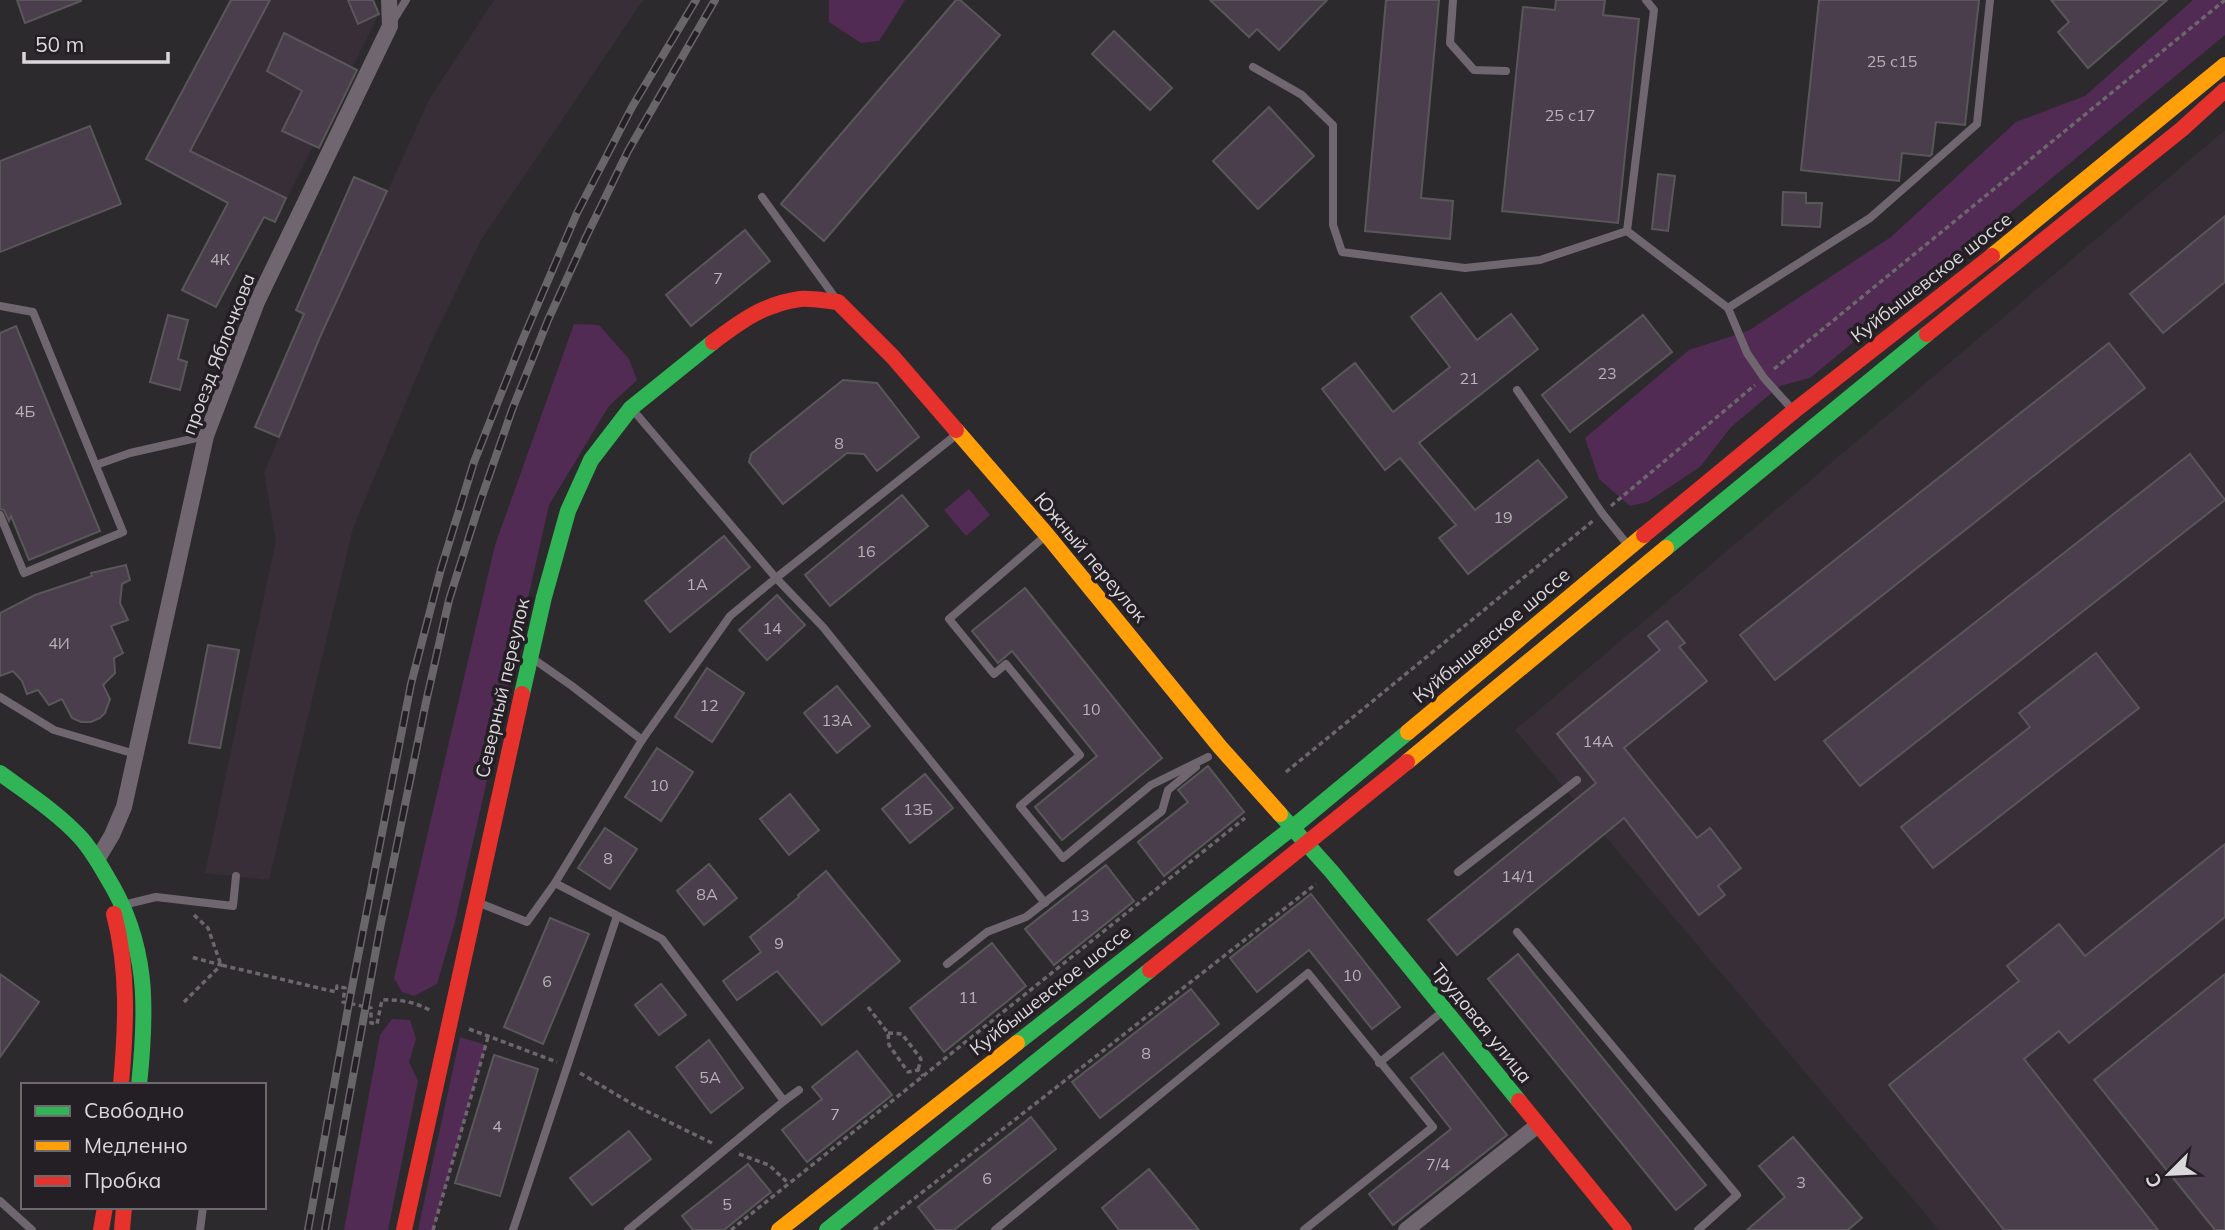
<svg xmlns="http://www.w3.org/2000/svg" width="2225" height="1230" font-family="Mulish,sans-serif">
<style>
.built{fill:#372e37}
.green{fill:#512b54}
.building{fill:#4a3e4c;stroke:#59575a;stroke-width:2}
.lines{fill:none;stroke-linecap:round;stroke-linejoin:round}
.path{stroke:#6c666d;stroke-width:3.5;stroke-dasharray:5 3.5;stroke-linecap:butt}
.lane{stroke:#6f666f;stroke-width:8}
.street{stroke:#6f666f;stroke-width:16}
.fast{stroke:#30b455;stroke-width:16}
.slow{stroke:#ff9f0a;stroke-width:16}
.jam{stroke:#e5322d;stroke-width:16}
.rail-casing{stroke:#69666a;stroke-width:8}
.rail{stroke:#241f24;stroke-width:5;stroke-dasharray:16;stroke-linecap:butt}
.labels{text-anchor:middle;dominant-baseline:central;stroke-width:7;stroke-linejoin:round;paint-order:stroke}
.number-label{font-size:16px;fill:#b7b2b7}
.street-label{font-size:19px;fill:#dbd8db;stroke:#241f24}
</style>
<rect width="100%" height="100%" fill="#2d2a2d"/>
<!-- built -->
<g class="built">
<path d="M232,0h141l6,14 -104,208 -129,-63z"/>
<path d="M494,0h149l-162,240 -51,105 -77,183 -84,352 -64,-7 71,-333 -12,-67 51,-123 115,-252z"/>
<path d="M2225,130v1100h-286l-424,-500z"/>
</g>
<!-- green -->
<g class="green">
<path d="M829,0h76l-26,41 -18,2 -32,-21z"/>
<path d="M2193,0h32v35l-415,343 -30,8 -49,41 -31,40 -53,35 -17,4 -31,-27 -14,-41 104,-88 59,-19 143,-94 125,-115 69,-26z"/>
<path d="M574,324l25,1 30,34 8,21 -28,26 -60,99 -94,417 -18,62 -23,12 -12,-4 -8,-14 101,-433z"/>
<path d="M969,489l21,26 -24,21 -22,-26z"/>
<path d="M392,1019l18,1 6,19 -7,23 9,19 -30,149h-44l36,-195z"/>
<path d="M460,1037l26,8 -53,185h-15z"/>
</g>
<!-- building -->
<g class="building">
<path d="M17,0h64v1l-56,22z"/>
<path d="M231,0h39l-80,151 96,47 -11,24 -11,-5 -48,90 -34,-17 46,-87 -82,-44z"/>
<path d="M348,0h25l6,14 -21,10z"/>
<path d="M956,0h4l40,35 -176,206 -43,-37z"/>
<path d="M1210,0h117l-48,50 -22,-21 -8,8z"/>
<path d="M1386,0h53l-18,198 32,3 -3,38 -85,-8z"/>
<path d="M1556,0h49l-2,15 36,4 -21,204 -116,-12 21,-204 32,3z"/>
<path d="M1819,0h160l-14,125 -29,-3 -4,32 -2,2 -28,-3 -3,28 -98,-11z"/>
<path d="M2051,0h116l-79,68 -30,-36 11,-10z"/>
<path d="M1114,31l58,57 -22,22 -58,-56z"/>
<path d="M284,33l73,37 -38,78 -37,-17 20,-40 -35,-20z"/>
<path d="M1269,107l45,49 -56,53 -45,-48z"/>
<path d="M90,126l31,78 -121,48v-91z"/>
<path d="M1658,174l17,2 -7,55 -16,-2z"/>
<path d="M354,177l33,14 -67,146 -41,100 -24,-10 49,-113 -8,-4z"/>
<path d="M1783,192l23,1v10h16l-2,24 -38,-2z"/>
<path d="M2225,216v66l-62,51 -33,-39z"/>
<path d="M745,230l25,31 -79,65 -25,-31z"/>
<path d="M1441,293l36,47 34,-26 27,35 -119,94 56,67 63,-50 29,37 -99,77 -29,-36 17,-13 -56,-67 -15,12 -63,-81 33,-26 38,49 57,-45 -39,-50z"/>
<path d="M168,315l20,5 -10,39 9,3 -7,28 -30,-8z"/>
<path d="M1643,315l29,37 -102,80 -28,-37z"/>
<path d="M16,326l84,205 -71,29 -18,-44 -2,5 -5,-11 -4,-1v-176z"/>
<path d="M2109,343l36,45 -370,292 -35,-45z"/>
<path d="M843,380l34,3 42,54 -42,34 -13,-17 -17,-1 -64,51 -34,-42 2,-8z"/>
<path d="M2190,454l35,46 -365,286 -36,-45z"/>
<path d="M902,495l26,31 -98,80 -25,-31z"/>
<path d="M724,536l26,31 -80,65 -25,-31z"/>
<path d="M126,565l4,15 -8,4 -2,19 8,17 -17,6 12,27 -9,5 1,15 -12,12 7,14 -5,14 -5,5 -9,4h-10l-9,-4 -10,-19 -13,6 -11,-15 -11,4 -5,-13 -9,-10 -13,5v-63l35,-18 57,-19 -1,-3z"/>
<path d="M1025,588l137,170 -100,82 -27,-33 62,-51 -85,-105 -14,12 -26,-32z"/>
<path d="M777,595l28,30 -38,35 -28,-30z"/>
<path d="M1667,621l18,22 -6,4 28,34 -83,67 73,90 13,-10 31,40 -23,18 7,9 -26,20 -75,-97 -167,137 -29,-35 168,-137 -39,-49 103,-84 -12,-14z"/>
<path d="M208,645l31,5 -19,98 -31,-5z"/>
<path d="M2096,653l43,55 -206,160 -32,-41 129,-100 -11,-14z"/>
<path d="M707,668l37,25 -32,49 -37,-25z"/>
<path d="M837,686l33,40 -33,27 -33,-40z"/>
<path d="M657,748l36,24 -32,49 -36,-24z"/>
<path d="M1208,766l36,46 -80,64 -26,-34 50,-40 -10,-12z"/>
<path d="M925,774l28,34 -43,35 -28,-34z"/>
<path d="M790,794l29,36 -30,25 -29,-36z"/>
<path d="M605,828l32,21 -27,40 -32,-21z"/>
<path d="M2225,844v73l-156,126 -10,-12 -35,28 134,171h-154l-115,-145 130,-104 -12,-15 52,-42 26,32z"/>
<path d="M709,864l28,34 -33,27 -27,-34z"/>
<path d="M1106,865l28,36 -80,64 -29,-36z"/>
<path d="M826,871l74,90 -78,64 -45,-54 -40,29 -14,-19 38,-29 -11,-15 49,-40 -1,-2z"/>
<path d="M1311,894l89,113 -28,22 -63,-79 -52,42 -27,-34z"/>
<path d="M550,918l39,16 -46,110 -39,-17z"/>
<path d="M992,943l34,43 -82,66 -34,-44z"/>
<path d="M1518,954l188,231 -30,25 -188,-231z"/>
<path d="M0,974l39,28 -39,55z"/>
<path d="M2225,974v256h-10l-121,-150z"/>
<path d="M661,984l25,31 -27,20 -24,-30z"/>
<path d="M1191,989l28,35 -119,94 -28,-36z"/>
<path d="M709,1040l34,48 -32,25 -35,-46z"/>
<path d="M857,1051l35,44 -85,67 -25,-32 40,-31 -10,-12z"/>
<path d="M1443,1053l64,82 -114,90 -24,-31 82,-65 -40,-51z"/>
<path d="M494,1055l44,14 -38,127 -45,-13z"/>
<path d="M1031,1117l25,32 -102,81h-18l-18,-23z"/>
<path d="M629,1131l22,28 -59,46 -22,-27z"/>
<path d="M1793,1137l69,81 -14,12h-101l38,-33 -26,-31z"/>
<path d="M748,1164l23,28 -47,38h-31l-11,-14z"/>
<path d="M1149,1169l50,61h-80l-17,-22z"/>
</g>
<g class="lines">
<!-- path -->
<g class="path">
<path d="M1774,369l451,-369"/>
<path d="M1611,506l144,-121"/>
<path d="M1286,772l308,-252"/>
<path d="M194,915l14,13 13,37 115,27 1,-6 8,2 -2,14 28,6v15l6,1 5,-24c16,-1 34,2 49,11"/>
<path d="M184,1002l37,-37 -30,-8"/>
<path d="M868,1007l20,26 1,12 19,27 10,-2 5,6"/>
<path d="M469,1029l88,33"/>
<path d="M888,1033l14,1 19,25 -3,11"/>
<path d="M580,1073l54,32 78,38"/>
<path d="M739,1154l30,11 19,18"/>
<path d="M433,1230l55,-193"/>
<path d="M731,1230l514,-412"/>
<path d="M874,1230l442,-346"/>
</g>
<!-- lane -->
<g class="lane">
<path d="M1453,0l-3,43 24,27 32,1"/>
<path d="M1646,0l8,10 -27,221 101,77"/>
<path d="M393,21l13,-21"/>
<path d="M1253,67l49,28 31,30v100l9,27 123,16 75,-8 87,-29"/>
<path d="M762,197l72,99"/>
<path d="M0,306l33,6 90,220 -99,41 -24,-58"/>
<path d="M1517,390l85,123 25,31"/>
<path d="M1792,409l-28,-31 -17,-25 -19,-45 142,-90 107,-94 13,-124"/>
<path d="M956,435l-180,143 47,49 222,276"/>
<path d="M96,465l34,-12 75,-17"/>
<path d="M1044,537l-95,82 45,55 12,-10 74,91 -60,51 43,52 88,-73 57,-28"/>
<path d="M532,658l40,28 70,54"/>
<path d="M0,697l54,33 81,24"/>
<path d="M1458,872l119,-92"/>
<path d="M555,883l107,56 122,162 -156,129"/>
<path d="M477,902l50,20 28,-39 87,-143 88,-124 46,-38 -143,-168"/>
<path d="M127,904l29,-7 77,9 3,-30"/>
<path d="M1517,932l220,263 -39,35"/>
<path d="M947,964l40,-32 39,-15 136,-106 6,-21 28,-23"/>
<path d="M1379,1063l63,-51"/>
<path d="M784,1101l15,-11"/>
<path d="M0,1201l32,29"/>
<path d="M200,1230l3,-23"/>
<path d="M513,1230l104,-314"/>
<path d="M995,1230l313,-257 125,154 -129,103"/>
</g>
<!-- street -->
<g class="street">
<path d="M97,860l15,-25 12,-28 82,-371 51,-134 133,-276 -1,-26"/>
<path d="M1406,1230l132,-105"/>
</g>
<!-- fast -->
<g class="fast">
<path d="M1666,548l261,-214"/>
<path d="M522,694l22,-97 24,-86 23,-51 40,-52 82,-66"/>
<path d="M0,773c27,20 57,39 80,64 11,12 19,26 27,40 42,68 40,132 32,208"/>
<path d="M1280,814l52,58 187,229"/>
<path d="M1017,1043l275,-215 116,-96"/>
<path d="M827,1230l323,-260"/>
</g>
<!-- slow -->
<g class="slow">
<path d="M1992,256l233,-191"/>
<path d="M956,430l91,105 173,212 60,67"/>
<path d="M1408,732l236,-197"/>
<path d="M1407,762l259,-214"/>
<path d="M779,1230l238,-187"/>
</g>
<!-- jam -->
<g class="jam">
<path d="M1927,334l255,-205 43,-39"/>
<path d="M713,342c28,-21 51,-38 87,-43 12,-1 26,2 38,3l55,55 63,73"/>
<path d="M1644,535l150,-124 198,-155"/>
<path d="M114,914c15,57 12,113 7,171"/>
<path d="M1150,970l257,-208"/>
<path d="M1519,1101l105,129"/>
<path d="M101,1230l4,-23"/>
<path d="M122,1230l2,-23"/>
<path d="M404,1230l118,-536"/>
</g>
<!-- rail casing -->
<g class="rail-casing">
<g id="rail">
<path d="M308,1230l41,-227 62,-319 30,-115 33,-107 48,-121 55,-128 55,-106 64,-107"/>
<path d="M325,1230l55,-302 46,-226 23,-102 31,-98 32,-92 36,-90 38,-83 42,-86 87,-151"/>
</g>
</g>
<!-- rail -->
<use href="#rail" class="rail"/>
</g>
<g class="labels">
<!-- number labels -->
<g class="number-label">
<text x="1892" y="61">25 с15</text>
<text x="1570" y="115">25 с17</text>
<text x="220" y="259">4К</text>
<text x="718" y="278">7</text>
<text x="1607" y="373">23</text>
<text x="1469" y="378">21</text>
<text x="25" y="411">4Б</text>
<text x="839" y="443">8</text>
<text x="1503" y="517">19</text>
<text x="866" y="551">16</text>
<text x="697" y="584">1А</text>
<text x="772" y="628">14</text>
<text x="59" y="643">4И</text>
<text x="709" y="705">12</text>
<text x="1091" y="709">10</text>
<text x="837" y="720">13А</text>
<text x="1598" y="741">14А</text>
<text x="659" y="785">10</text>
<text x="918" y="809">13Б</text>
<text x="608" y="858">8</text>
<text x="1518" y="876">14/1</text>
<text x="707" y="894">8А</text>
<text x="1080" y="915">13</text>
<text x="779" y="943">9</text>
<text x="1352" y="975">10</text>
<text x="547" y="981">6</text>
<text x="968" y="997">11</text>
<text x="1146" y="1053">8</text>
<text x="710" y="1077">5А</text>
<text x="835" y="1114">7</text>
<text x="497" y="1126">4</text>
<text x="1438" y="1164">7/4</text>
<text x="987" y="1178">6</text>
<text x="1801" y="1182">3</text>
<text x="727" y="1204">5</text>
</g>
<!-- street labels -->
<g class="street-label">
<text transform="translate(1931 277) rotate(-38)">Куйбышевское шоссе</text>
<text transform="translate(218 354) rotate(-69)">проезд Яблочкова</text>
<text transform="translate(1091 557) rotate(50)">Южный переулок</text>
<text transform="translate(1491 635) rotate(-40)">Куйбышевское шоссе</text>
<text transform="translate(502 688) rotate(-77)">Северный переулок</text>
<text transform="translate(1050 990) rotate(-38)">Куйбышевское шоссе</text>
<text transform="translate(1482 1023) rotate(51)">Трудовая улица</text>
</g>
</g>
<!-- legend -->
<rect x="21" y="1083" width="245" height="126" fill="#241f24" stroke="#6d696d" stroke-width="2"/>
<rect x="35" y="1106" width="35" height="10" fill="#30b455" stroke="#6d696d" stroke-width="2"/>
<text x="84" y="1118" font-size="21" fill="#dbd8db">Свободно</text>
<rect x="35" y="1141" width="35" height="10" fill="#ff9f0a" stroke="#6d696d" stroke-width="2"/>
<text x="84" y="1153" font-size="21" fill="#dbd8db">Медленно</text>
<rect x="35" y="1176" width="35" height="10" fill="#e5322d" stroke="#6d696d" stroke-width="2"/>
<text x="84" y="1188" font-size="21" fill="#dbd8db">Пробка</text>
<!-- north arrow -->
<g transform="translate(2169 1174) rotate(246)" stroke="#241f24" stroke-width="5" paint-order="stroke">
<path d="M0-5L12 26L0 18L-12 26Z" fill="#dbd8db"/>
<text y="-10" font-size="19" font-weight="bold" text-anchor="middle" fill="#dbd8db">С</text>
</g>
<!-- scale -->
<path d="M24 52v10h144v-10" fill="none" stroke="#dbd8db" stroke-width="3.5"/>
<text x="35" y="52" font-size="21" fill="#dbd8db" stroke="#241f24" stroke-width="5" paint-order="stroke">50 m</text>
</svg>
